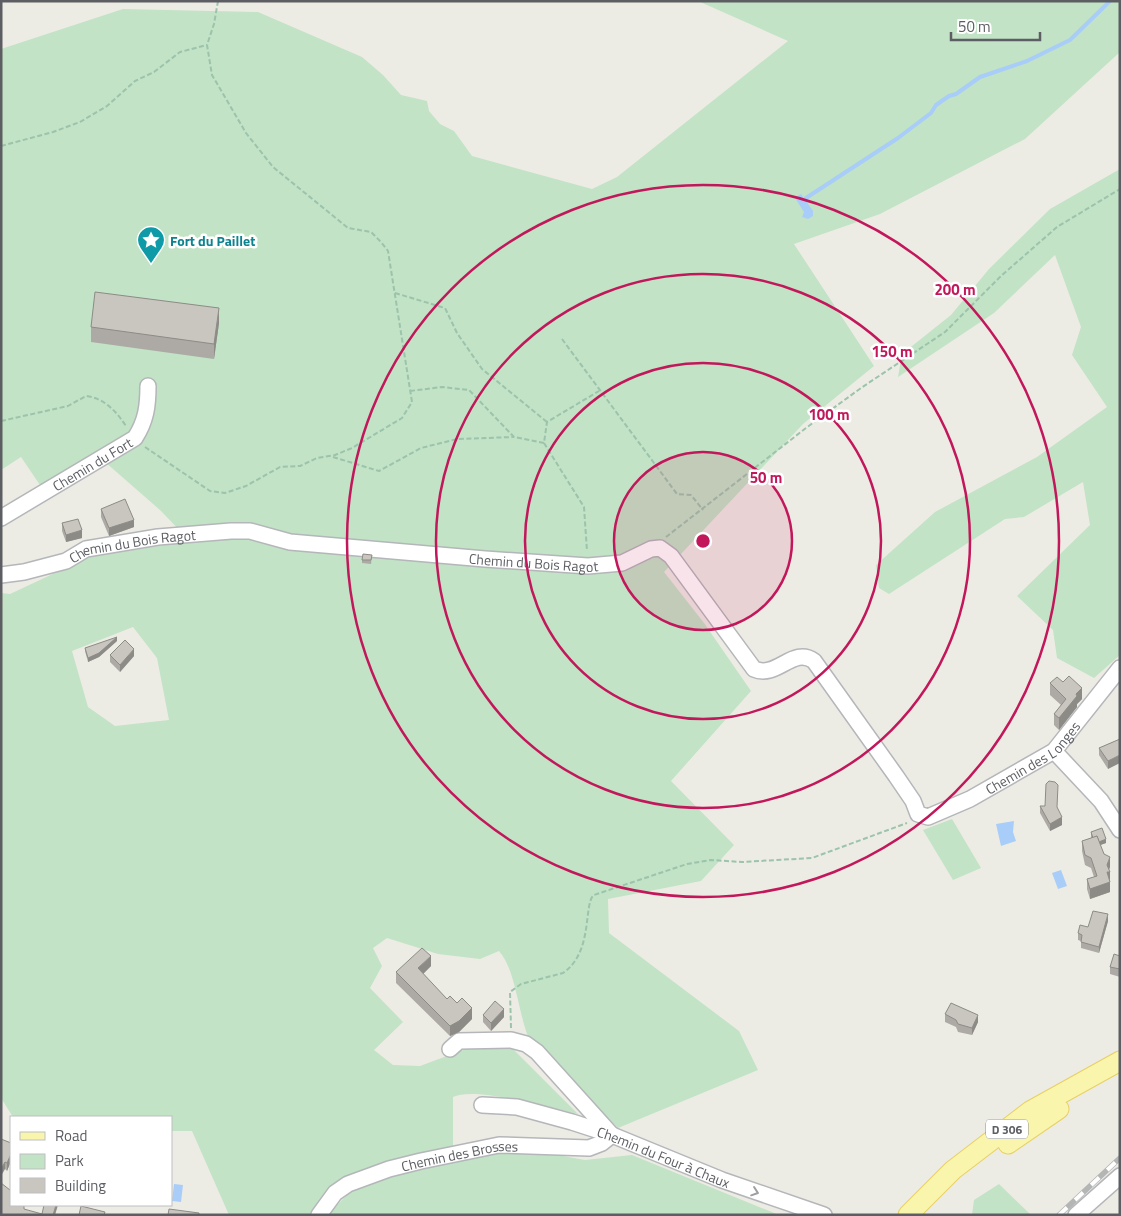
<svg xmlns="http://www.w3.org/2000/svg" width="1121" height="1216" font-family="'Titillium Web',sans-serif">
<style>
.green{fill:#c2e3c5;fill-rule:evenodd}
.water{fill:#a8cdf9}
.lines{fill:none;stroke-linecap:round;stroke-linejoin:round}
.stream{stroke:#a8cdf9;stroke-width:4}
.minor-casing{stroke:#b4b6ba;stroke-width:18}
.major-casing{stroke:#e7d063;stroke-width:21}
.path{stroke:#9cc3ab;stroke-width:2;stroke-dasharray:5 2.5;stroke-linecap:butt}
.minor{stroke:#fff;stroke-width:15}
.major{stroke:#f9f5ad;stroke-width:19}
.rail-casing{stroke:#b4b5b5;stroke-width:5.5}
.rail{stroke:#fff;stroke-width:4;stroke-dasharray:11;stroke-linecap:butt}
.wall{fill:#adaaa5}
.shaded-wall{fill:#8d8b86}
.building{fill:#c9c6c0;stroke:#8d8b86}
.oneway{stroke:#9d9ea1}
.ring{fill:none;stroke:#c2185b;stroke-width:2.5}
.labels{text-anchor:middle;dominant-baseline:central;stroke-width:5;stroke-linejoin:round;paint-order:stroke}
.shield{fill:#fff;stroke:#8d8e92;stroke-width:1}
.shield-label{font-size:12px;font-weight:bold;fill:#5c5e63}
.culture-label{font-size:14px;font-weight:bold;fill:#0d838f;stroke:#fff;text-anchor:start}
.street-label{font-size:14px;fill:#5c5e63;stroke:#fff}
.centre{fill:#c2185b;stroke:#fff;stroke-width:2.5}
.ring-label{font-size:15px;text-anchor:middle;font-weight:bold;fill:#c2185b;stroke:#fff;stroke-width:5;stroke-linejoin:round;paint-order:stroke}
</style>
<rect width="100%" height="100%" fill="#edece4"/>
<!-- green -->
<g class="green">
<path d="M698,1h422v51l-95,87 -145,75 -86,30 80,122 -71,58 -139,148 40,51 47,68 -80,90 63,64 -33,36 -93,18 1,34 130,98 19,39 -140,58 -89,-89c-11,-26 -13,-69 -30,-88l-19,8 -42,-5 -51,-16 -14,10 9,18 -12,22 33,34 -29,28 19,15 27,1 54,-20h36l68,68c-27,-6 -103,-28 -125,-17v50l-88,23 -37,19 -19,26h-80l-37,-84h-21v-14h-158l-12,-19v-505l9,1 79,-37 101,-16 -30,-31 -63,-55 -55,33 -21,-31 -20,13v-421l122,-40 135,3 104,45 21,18 18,20 26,6 2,10 11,13 14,7 18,25 120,33 25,-12 171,-136zM133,627l24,31 12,62 -54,6 -27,-19 -16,-56z"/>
<path d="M1120,169v486l-26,23 -37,-20 -4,-28 -36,-34 73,-71 -7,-43 -59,35 -19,2 -116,75 -10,-6 -3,-23 59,-53 102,-55 70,-50 -35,-52 9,-28 -26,-72 -61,58 -96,64 4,-23 49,-39 38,-46 61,-60z"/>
<path d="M952,819l29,49 -28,12 -30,-50z"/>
<path d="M491,1151l50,1 44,8 47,-5 147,60h-452l24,-24 35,-14z"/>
<path d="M999,1184l32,31h-59l2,-15z"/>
</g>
<!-- water -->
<g class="water">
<path d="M801,194l12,17v5l-5,3 -6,-2 2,-5 -9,-14z"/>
<path d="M1014,821l-1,11 3,9 -15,5 -5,-22z"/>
<path d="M1061,870l6,16 -9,3 -6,-16z"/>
<path d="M174,1184l9,1 -2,17 -9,-1z"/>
</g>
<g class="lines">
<!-- stream -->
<path class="stream" d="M806,198l92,-60 33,-25 5,-8 13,-9 7,-2 24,-17 47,-16 43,-21 40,-39"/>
<!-- minor casing -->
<g class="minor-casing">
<g id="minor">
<path id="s1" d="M1,518l134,-80c11,-17 13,-32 13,-52"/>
<path id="s2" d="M1,575l23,-3 42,-11 20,-12 72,-12 73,-6h19l40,11 195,17 103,7 34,-3 29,-14 9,-1 11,8 83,113c23,10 39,-23 60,-8l82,115 17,25 5,13 10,3 42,-18 84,-48 66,-83"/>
<path d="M1054,751l47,50 19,29"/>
<path d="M450,1049l9,-8 52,-1 15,4 11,8 74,82"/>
<path id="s3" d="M482,1105l35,2 55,15 40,13 110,45 102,35"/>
<path id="s4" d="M319,1215l16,-22 13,-9 41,-15 32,-8 78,-16 90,3 13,-5 10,-8"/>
<path d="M1076,1215l44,-39"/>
</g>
</g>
<!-- major casing -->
<g class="major-casing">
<g id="major">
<path d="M1008,1144l51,-35"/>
<path d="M908,1215l45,-45 77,-59 90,-50"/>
</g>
</g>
<!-- path -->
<g class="path">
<path d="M1,146l52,-14 27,-10 27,-16 28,-25 19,-9 26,-20 27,-7"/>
<path d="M395,293l50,15 12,25 25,36 65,53"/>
<path d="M562,339l115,155 14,1 12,15"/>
<path d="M410,391l32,-4 27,3 45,47 30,6 3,-21 52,-31"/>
<path d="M1,421l67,-15 18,-10c18,2 30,15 40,30"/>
<path d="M544,443l40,64 3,44"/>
<path d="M145,447l65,44 15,2 21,-7 34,-19 20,-1 17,-8 18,-3 17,-7 50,-30 10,-16 -24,-151 -7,-9 -10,-10 -23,-4 -75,-61 -27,-34 -34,-58 -5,-30 7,-21 4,-23"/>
<path d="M333,457l46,14 42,-23 36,-9 57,-2"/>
<path d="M666,537l140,-109 55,-40 84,-56 56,-56 56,-49 63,-38"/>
<path d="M511,1028l-1,-36 11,-8 42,-11c31,-21 20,-70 31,-78l93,-31 24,-4 31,2 70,-4 95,-35"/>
</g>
<!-- minor -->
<use href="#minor" class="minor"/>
<!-- major -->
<use href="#major" class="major"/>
<!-- rail casing -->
<g class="rail-casing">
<path id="rail" d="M1059,1215l61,-57"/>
</g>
<!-- rail -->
<use href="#rail" class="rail"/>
</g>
<!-- wall -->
<g class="wall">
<path d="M219,323l-5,36 -123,-17v-15z"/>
<path d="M101,509l33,18 -25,9 -8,-19z"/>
<path d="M62,523l20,15 -16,4 -4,-11z"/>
<path d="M372,555l-1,9 -9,-1v-3z"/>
<path d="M117,641l-18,16 -11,5 -3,-11v-3z"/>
<path d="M110,655l24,1 -14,16 -10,-10z"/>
<path d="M1063,682l19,17 -5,5v3l-18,23 -5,-5v-11l7,-9 -11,-10v-12z"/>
<path d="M1120,739l-12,30 -9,-14v-7z"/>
<path d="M1040,806l17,1 5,18 -12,6 -10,-18z"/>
<path d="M1091,832l15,11 -6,2 10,22 -1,3 1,22 -20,7 -3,-10v-10l7,-2 -3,-9 -6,-3 -3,-14v-10l9,-3z"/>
<path d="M1108,921l-9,32 -18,-5v-7l-3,-1v-7l10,-6z"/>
<path d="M1120,956v21l-10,-3v-7z"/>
<path d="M431,966l-8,8 24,25 25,20 -13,13 -9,4 -54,-53v-11z"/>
<path d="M945,1014l33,8 -6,13 -14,-3 -2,-5 -11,-5z"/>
<path d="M483,1015l21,2 -13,14 -8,-9z"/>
<path d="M1,1139l10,4v18l-4,10 -2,-2z"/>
</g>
<!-- shaded-wall -->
<g class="shaded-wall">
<path d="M219,308v15l-5,36v-15z"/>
<path d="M134,520v7l-25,9v-8z"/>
<path d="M82,530v8l-16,4v-7z"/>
<path d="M117,637v4l-18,16 -11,5v-4z"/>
<path d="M134,649v7l-14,16v-7z"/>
<path d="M1082,688v11l-5,5v3l-18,23v-12l17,-24z"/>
<path d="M1120,755v8l-12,6v-8z"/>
<path d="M1062,817v8l-12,6v-7z"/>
<path d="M1106,839v4l-11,4v-4z"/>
<path d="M1110,857v10l-2,5h2v10l-3,-10v-7z"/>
<path d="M1110,882v10l-20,7v-10z"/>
<path d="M1108,914v7l-9,32v-6z"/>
<path d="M431,956v10l-13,13v-11z"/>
<path d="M472,1008v11l-13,13 -9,4v-10z"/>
<path d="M504,1009v8l-13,14v-8z"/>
<path d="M978,1015v7l-6,13v-7z"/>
<path d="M11,1154v7l-4,10v-8z"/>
<path d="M5,1162v7l-4,7v-7z"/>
<path d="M56,1205h2l-3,10h-2z"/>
</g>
<!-- building -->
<g class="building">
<path d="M95,292l124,16 -5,36 -123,-17z"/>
<path d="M125,499l9,21 -25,8 -8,-19z"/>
<path d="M78,519l4,11 -16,5 -4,-12z"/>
<path d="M363,554l9,1 -1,5h-9z"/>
<path d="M117,637l-18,16 -11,5 -3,-10z"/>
<path d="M125,640l9,9 -14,16 -10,-10z"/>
<path d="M1069,676l13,12 -6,6 1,2 -18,22 -5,-4 12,-15 -16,-16 7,-6 6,5z"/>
<path d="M1120,739v16l-12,6 -9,-13z"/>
<path d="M1049,781l6,1 3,3 -1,22 5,10 -12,7 -10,-18h5l1,-22z"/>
<path d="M1102,828l4,11 -7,3 -2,-6 -4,2 -2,-6z"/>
<path d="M1097,836l7,18 6,3 -3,8 3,7h-3l3,10 -20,7 -3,-10 10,-3 -6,-18 -6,-3 -3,-14z"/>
<path d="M1093,911l15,3 -9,33 -18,-5 1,-7 -4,-2 2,-8 8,2z"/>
<path d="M422,948l9,8 -13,12 29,31 3,-3 7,7 5,-5 10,10 -13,13 -9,5 -54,-54z"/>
<path d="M1114,954l6,2v13l-10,-2z"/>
<path d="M495,1001l9,8 -13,14 -8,-8z"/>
<path d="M951,1003l27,12 -6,13 -14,-4 -2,-4 -11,-6z"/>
<path d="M1,1139l10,4v11l-4,9 -2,-1 -4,7z"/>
<path d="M1,1183l9,7 1,-2v17h13v4l18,5 2,-9h12l-3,10h-52z"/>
<path d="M81,1206l24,6 -1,3h-25z"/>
<path d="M169,1209l30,4v2h-31z"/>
</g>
<!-- one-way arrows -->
<defs><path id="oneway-chevron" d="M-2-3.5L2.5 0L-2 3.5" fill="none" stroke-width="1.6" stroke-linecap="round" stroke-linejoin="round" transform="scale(1.25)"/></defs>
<use class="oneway" href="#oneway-chevron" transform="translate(755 1192) rotate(19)"/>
<!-- distance rings -->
<circle cx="703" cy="541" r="89" fill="#c2185b" fill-opacity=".12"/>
<g class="ring">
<circle cx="703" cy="541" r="89"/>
<circle cx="703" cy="541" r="178"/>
<circle cx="703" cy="541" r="267"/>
<circle cx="703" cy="541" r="356"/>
</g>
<!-- icons -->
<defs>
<g id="sight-pin" transform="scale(1.4375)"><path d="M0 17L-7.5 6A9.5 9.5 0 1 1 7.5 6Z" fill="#0f9aa8" stroke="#fff"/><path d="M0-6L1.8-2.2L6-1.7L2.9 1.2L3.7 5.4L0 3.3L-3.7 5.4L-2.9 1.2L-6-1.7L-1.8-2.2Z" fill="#fff"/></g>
</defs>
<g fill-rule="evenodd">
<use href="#sight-pin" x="151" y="240"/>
</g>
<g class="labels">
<!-- shield labels -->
<rect class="shield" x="986" y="1119.5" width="42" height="19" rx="4"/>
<g class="shield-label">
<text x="1007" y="1129">D 306</text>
</g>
<!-- culture labels -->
<g class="culture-label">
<text x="170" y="240">Fort du Paillet</text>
</g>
<!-- street labels -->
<g class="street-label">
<text stroke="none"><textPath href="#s1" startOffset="106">Chemin du Fort</textPath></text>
<text stroke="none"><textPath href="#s2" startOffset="136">Chemin du Bois Ragot</textPath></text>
<text stroke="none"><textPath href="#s2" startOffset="541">Chemin du Bois Ragot</textPath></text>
<text stroke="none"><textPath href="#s2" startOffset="1206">Chemin des Longes</textPath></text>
<text stroke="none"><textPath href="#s3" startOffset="190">Chemin du Four à Chaux</textPath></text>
<text stroke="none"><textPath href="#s4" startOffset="159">Chemin des Brosses</textPath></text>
</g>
</g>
<circle cx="703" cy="541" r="8" class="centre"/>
<g class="ring-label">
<text x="955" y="295">200 m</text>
<text x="892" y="357">150 m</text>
<text x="829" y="420">100 m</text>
<text x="766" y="483">50 m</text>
</g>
<!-- border -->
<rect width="1121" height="1216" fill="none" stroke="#5c5e63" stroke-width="5"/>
<!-- legend -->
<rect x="10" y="1116" width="162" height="90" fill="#ffffff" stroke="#bebfc1"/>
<rect x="20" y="1132" width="25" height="8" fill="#f9f5ad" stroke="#bebfc1"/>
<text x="55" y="1141" font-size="15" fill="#5c5e63">Road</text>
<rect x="20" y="1154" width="25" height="15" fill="#c2e3c5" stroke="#bebfc1"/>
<text x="55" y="1166" font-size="15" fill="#5c5e63">Park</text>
<rect x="20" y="1178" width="25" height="15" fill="#c9c6c0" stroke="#bebfc1"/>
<text x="55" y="1191" font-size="15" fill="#5c5e63">Building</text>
<!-- scale -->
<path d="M951 32v8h89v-8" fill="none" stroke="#5c5e63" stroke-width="2.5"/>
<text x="958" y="32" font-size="15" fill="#5c5e63" stroke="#ffffff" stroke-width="4" paint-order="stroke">50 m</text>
</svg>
